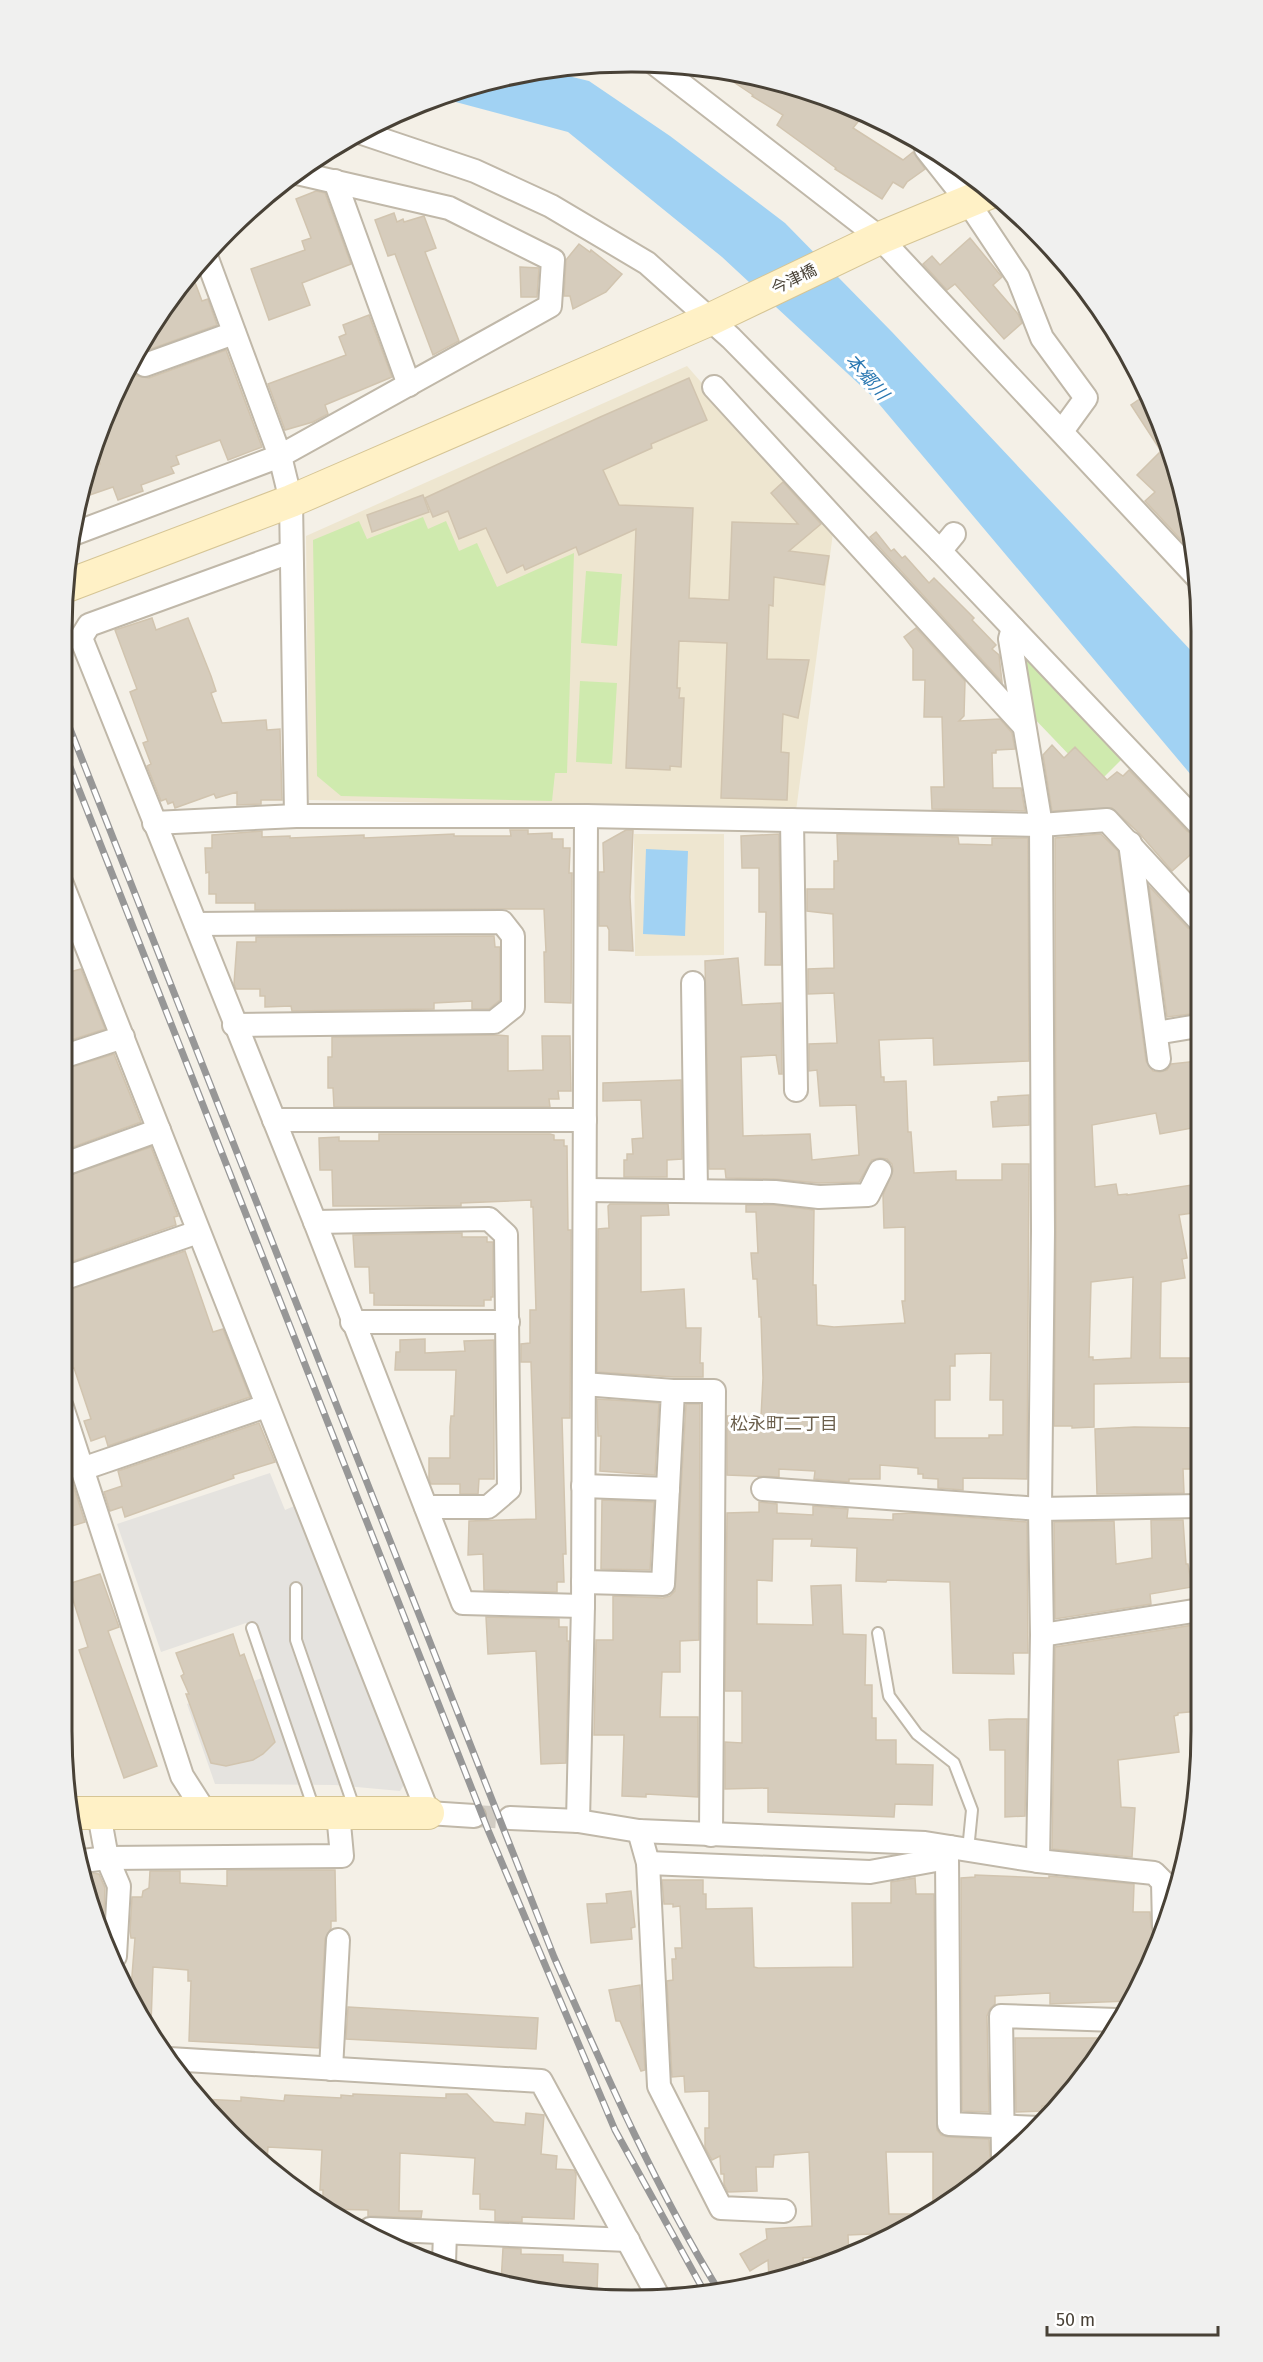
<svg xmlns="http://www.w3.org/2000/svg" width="1263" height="2362" font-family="'Fira Sans','Noto Sans JP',sans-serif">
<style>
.education{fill:#eee6d0}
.green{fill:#cfeaae}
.parking{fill:#e5e3df}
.water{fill:#a1d2f3}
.building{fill:#d6ccbc;stroke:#d1c4af;stroke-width:1.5;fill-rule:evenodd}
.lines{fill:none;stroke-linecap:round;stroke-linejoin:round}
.street-tunnel{stroke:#d2cdc4;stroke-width:22;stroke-dasharray:22 11;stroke-linecap:butt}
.lane-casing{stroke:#c0b8a9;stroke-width:14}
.street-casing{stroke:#c0b8a9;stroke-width:26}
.secondary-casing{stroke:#d6c595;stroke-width:34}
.lane{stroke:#fff;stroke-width:10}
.street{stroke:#fff;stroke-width:22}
.secondary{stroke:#fff1c6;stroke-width:32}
.rail-casing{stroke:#979797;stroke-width:7}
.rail{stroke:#fff;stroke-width:4.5;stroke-dasharray:14;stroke-linecap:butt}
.labels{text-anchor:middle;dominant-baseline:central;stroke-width:6;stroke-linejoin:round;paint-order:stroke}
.street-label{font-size:16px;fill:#484136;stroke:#fff}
.water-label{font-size:18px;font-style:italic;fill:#2977b1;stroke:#fff}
.neighbourhood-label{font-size:18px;fill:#6b5f4c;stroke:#fff}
.rim{fill:none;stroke:#484136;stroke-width:3}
</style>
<rect width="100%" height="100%" fill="#f4f0e7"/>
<!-- education -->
<g class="education">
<path d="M687,366l146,167 -37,278 -487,-11 -3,-264z"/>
<path d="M634,834h90v121l-89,1z"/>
</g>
<!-- green -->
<g class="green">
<path d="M423,517l5,12 18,-8 13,30 18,-8 20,44 77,-34 -7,220h-12l-3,28 -211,-5 -24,-20 -4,-236 46,-19 8,18z"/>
<path d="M586,571l36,3 -5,72 -36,-3z"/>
<path d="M1022,648l103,108 -28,28 -67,-70z"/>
<path d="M580,681l37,2 -5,81 -36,-2z"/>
</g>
<!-- parking -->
<path class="parking" d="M270,1473l15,37 14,-6 106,279 -5,8 -65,-6 -120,-1 -28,-80 78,-27 -19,-54 -85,29 -44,-128z"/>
<!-- water -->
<g class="water">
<path d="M543,70l46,11 81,55 115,87 107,109 305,325v125l-323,-384 -152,-141 -154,-125 -131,-35 12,-5z"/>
<path d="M646,849l42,2 -3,85 -42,-2z"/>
</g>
<!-- building -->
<g class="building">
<path d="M717,71l62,10 86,32 -12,15 50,32 10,-8 12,17 -18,13 -4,6 -10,-6 -11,17 -47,-30 1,-1 -59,-43 6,-10 -31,-19 1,-1z"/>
<path d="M316,191l9,2 26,71 -49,19 8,22 -41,15 -18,-51 54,-19 -3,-9 9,-3 -15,-39z"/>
<path d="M394,213l3,9 6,-3 1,3 20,-6 12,32 -11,4 34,89 -26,14 -38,-101 -7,2 -13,-36z"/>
<path d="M970,238l32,39 -9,8 25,29 4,9 -18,16 -49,-55 -8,6 -24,-26 9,-8 8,9z"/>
<path d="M579,244l11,8 1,-2 31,24 -16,18 -33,17 -3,-13h-6l2,-36z"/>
<path d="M520,267l19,1 -2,29h-16z"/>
<path d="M191,272l11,29 6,-2 9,26 -77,28 -8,9 1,8 4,6 12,2 77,-28 36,97 -34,13 -8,-20 -44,16 3,8 -8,3 3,6 -33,12 2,6 -25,9 -5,-13 -35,12 9,-30 13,-5 -6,-15 26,-70 60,-95z"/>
<path d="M369,315l23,62 -67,28 3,9 -15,8 -28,8 -17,-46 78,-29 -7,-18 7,-3 -3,-9z"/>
<path d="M689,378l18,42 -56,24 1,4 -49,22 16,35 74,3 -4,90 40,2 3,-78 66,2 -27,-31 12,-11 38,42 -32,27 40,5 -5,29 -50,-8 -1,29 -4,-1 -2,54 42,1 -11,58 -15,-4 -2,38 8,1 -2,47 -66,-2 6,-155 -48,-2 -2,47h3l-1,10h5l-3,69 -11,-1v4l-44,-2 10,-239 -57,26 -3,-8 -51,23 -2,-5 -16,8 -21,-45 -27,11 -11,-28 -15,6 -8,-19 173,-80z"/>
<path d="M1147,394l11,20 39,143 -52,-56 10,-9 -18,-17 24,-24 -30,-46z"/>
<path d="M423,495l6,17 -57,20 -5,-17z"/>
<path d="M876,532l15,19 3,-2 8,9 3,-2 24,27 5,-5 40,40 -2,2 24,25 -4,4 7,6 3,27 -132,-145z"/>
<path d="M152,618l4,12 32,-12 23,58 5,15 -5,2 11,30 44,-3 1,10 13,-1 2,71h-21v4l-24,1v-13l-21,6 -2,-4 -39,14 -2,-6 -5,2 -2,-5 -5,2 -14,-35 4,-2 -8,-21 5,-2 -18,-49 7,-3 -22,-59z"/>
<path d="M916,628l49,53 -1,35 -5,5 41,-2 12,14 3,16 -19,1v3h-4l1,35h28l4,23 -93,-2 -1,-22h13l-2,-70h-18l1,-37h-12v-31l-9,-12z"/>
<path d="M1052,745l12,13 11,-11 32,33 10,-8 6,4 6,-6 58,61 10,6v12l-25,22 -32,-37 -28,-26 -60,3 -9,-56z"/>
<path d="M510,830h18v4l24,-1v6h11v9h7l-1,25h3l-1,130 -26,-1 -1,-50h2l-2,-43 -289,1v-7h-39v-9h-7v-22l-3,1 -1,-25h7v-13l50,-4v6l28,-1v2l74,-3v3l90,-4v2h57z"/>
<path d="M626,830h7l-3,67 3,54 -24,-1v-20l-2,-4h-8v-54h5l-1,-29z"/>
<path d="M779,834l2,131h-16l1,-53h-7v-44h-17l-1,-32z"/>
<path d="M837,834l121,3 1,7 33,1v-7h36l1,223 -95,4 -1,-27 -54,2 2,37h3v5l22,-1 2,51h3l3,41 42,-2v9h46v-16h27l-2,315 -64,-1v12l-25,-2v-9l-15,-1v-4h-5v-6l-38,-3v14h-31v3l-35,-3 1,-8 -36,-2v8l-52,-2v-59l34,1 2,-39 -2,-61h-2l-2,-38h-4l-2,-26h7l-2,-41h-10v-7h28l40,5 -1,75h3l1,40 17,2 71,-4 -3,-22h3v-74l-21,1 -1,-33 10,-24 -1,-7 -5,-5 -7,-1 -8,2 -13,22 -40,1 -44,-4 -49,-1 -1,-9h-16l-4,-208 33,-3 4,47 39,-2 1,71h-3l-3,-19 -35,2 2,79 67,-2 2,26 47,-5 -3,-50 -36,1 -3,-36 -8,1v-27l28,-1 -3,-50 -26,1v-25l26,-1 -1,-54 -26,-3v-22h27v-28h4zM991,1353l-1,47h13v35h-14v3h-54v-38h15v-34h5v-12z"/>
<path d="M1101,834l17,17 28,210 7,10 7,1 7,-2 4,-6 27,-3v66l-38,7 -4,-21 -64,12 3,62 21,-3 2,11 9,-1v1l71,-11 1,28 -20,3 8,43 -5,1 3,19 -24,4 -1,76h30v24l-96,2v43l-22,1v-2h-18l2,-195 -1,-393zM1133,1277l-2,81 -38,2v-3h-4l2,-75z"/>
<path d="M1149,886l39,42 10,4v45l-3,2 3,34 -31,4z"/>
<path d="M494,936l1,11h5v53l-11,9h-17v-8l-38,2v6l-142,2 -1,-5 -26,1v-11h-5v-7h-24l-2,-5 3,-42h19v-5z"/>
<path d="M81,969l24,60 -43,14v-69z"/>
<path d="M497,1035l11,1v35l35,-1 -1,-34h28l1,55h-13l1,8h-10l1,8h-216l-1,-19h-5v-31h4v-20z"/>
<path d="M114,1054l27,68 -79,29v-81z"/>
<path d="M681,1080l1,79 -15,1v17h-43v-17h3v-6h6l-1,-15 11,-1 -2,-38 -38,1v-18z"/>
<path d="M1029,1095v30l-36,2 -2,-25 7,-1v-4z"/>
<path d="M379,1134h171l4,1v5h10v6h3l1,84h3l-1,188h-8l4,136h-3l1,28h-7v10l-73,-2 -1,-36 -15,1 1,-34 67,-2 -5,-157h-10v-18l9,-1v-33h6l-3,-103h-2v-7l-70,3v3h-128l-1,-36h-12l-1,-32 20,-1v4h40z"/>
<path d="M151,1147l27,69 -4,1 2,8 -114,40v-87z"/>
<path d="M610,1204h58l1,11 -28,1v76l43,-3 2,39h15l-1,35h3v14h-29l-77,-5 1,-143 11,-1 -1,-22z"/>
<path d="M462,1233v4h25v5h6v55h-2v3h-7v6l-110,-1v-12h-4l-1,-26h-14l-2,-32z"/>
<path d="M185,1251l28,81 10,-3 27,68 -142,49 -3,-10 -14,5 -7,-20 7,-2 -17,-51 -8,2 -4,-13v-13l8,-2 -3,-12 3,-1 -8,-25v-12z"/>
<path d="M425,1339v14l40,-2 -1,-10 30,-1v139h-15l-1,15h-18v-10h-29l-2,-5v-21h21v-31l1,-11h3l2,-46h-61l1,-18h4v-12z"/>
<path d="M597,1399l62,4 -4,72 -55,-4 1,-35h-3z"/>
<path d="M686,1404h14l-1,236 -19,1v31h-18l-2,45h38v80l-52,-3v3l-24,-1 2,-61h-30l2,-95h17v-44l50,2 7,-2 5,-5z"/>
<path d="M259,1423l16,39 -42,13 1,3 -109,39 -3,-10 -12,4 -6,-19 18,-6 -4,-15z"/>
<path d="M1134,1427l65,1v41h-16l1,24 -87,1 -2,-65z"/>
<path d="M62,1450l23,72 -23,7z"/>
<path d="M602,1500l52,2 -4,68 -49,-1z"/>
<path d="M759,1502l18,2v9l36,2v-9l35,3 -1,9 46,2v-6l21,-1 113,9 1,131h-15l1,21 -61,-1 -3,-91 -63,-2 -1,2 -30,-1 1,-33 -46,-2 1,-7h-39l-1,42 -15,-1v44l56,1 -2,-39 30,-1 2,49 23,1 -1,50h7v33h4v22h20v24l37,1 -1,40 -37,-1 -1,13 -126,-5v-24l-43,1v-47l17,1v-52h-17l2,-178 32,-1z"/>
<path d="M1151,1520h32l3,44h2l4,23 -42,7 1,10 -96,15 -1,-97 60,-1 2,43 36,-6z"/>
<path d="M100,1574l19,53 -11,4 49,135 -33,12 -45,-128 9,-3 -20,-63z"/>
<path d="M486,1617l73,2v8h8v14h2l-3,122 -25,1 -5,-113 -48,3z"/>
<path d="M1200,1624v87l-22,2v2l-4,1 5,36 -61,8 3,47 14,1 -3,49 -80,-8 3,-202z"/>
<path d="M233,1634l7,22 4,-2 31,88 -12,12 -10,6 -27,6 -15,-3 -25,-69h3l-8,-18 3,-2 -8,-21z"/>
<path d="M1007,1719h20l-2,97 -20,1v-67h-15l-1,-30z"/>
<path d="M227,1870h108l1,51h-5v7l-6,11 -6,109 -130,-7 2,-60h-3v-11l-35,-3 -2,57 -20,-36 4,-50h-4l-1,-7 2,-34h10l1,-6 6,-3 1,-17h30v12l47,3z"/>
<path d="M92,1873l7,1 6,14 -2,46 -11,-20 -7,-40z"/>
<path d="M975,1875l74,3v-2l85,8 -1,28h17l1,15 5,10v11l-13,35 -14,18 -79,3v-11l-55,3v8l-5,5 -3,7 2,96 -27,-1 -1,-233 14,-1z"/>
<path d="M915,1878l1,16h18l3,236 4,5 7,2 41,2 1,17 2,8 -59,42v-54h-47l3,62h34l-28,19 -47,2 1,20 -46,3 1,14 -12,4 -23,2 -1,-18 -18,11 -10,-17 27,-15 -1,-10 46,-3 -3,-74 -35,3 -1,12h-17l1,24 -29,1 -4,-8v-10h-3l-1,-18 -8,4 -7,-13v-19h4v-37l-24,1 -1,-16 -12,1 -5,-96 6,-1 -1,-21h4l-1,-11h7l-2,-42 -7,1v-3h-9l-2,-24h41v14h3v15l46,-1 2,59 4,1 95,-1 -1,-64h39v-21z"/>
<path d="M631,1891l4,36 -4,1 1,11 -41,4 -4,-39 20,-1 -1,-9z"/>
<path d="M640,1985l5,85 -4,1 -21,-50h-4l-7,-31z"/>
<path d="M348,2007l190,11 -2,31 -190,-10z"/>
<path d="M1015,2038h88l-49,68h-12v5l-26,1z"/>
<path d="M353,2094l93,4v-4h21l27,28 31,3 1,-12 18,2 -3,39 16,2 -1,13 18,1 2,4 -2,45 -52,-2v5l-27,-1v-11l-15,-1v-15h-7l2,-36 -75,-5 -1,58h23l-1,7 -53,-2v-6l-43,-1 -2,-1v-18h-3l2,-40 -54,-3 -1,13 -64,-61 38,2v-4l43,4 1,-6 56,3v-3l12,1z"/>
<path d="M503,2248l18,1v5l42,1v7l35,2 -1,28 -96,-9z"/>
</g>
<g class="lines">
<!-- street-tunnel -->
<path class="street-tunnel" d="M474,1816l36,2"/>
<!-- lane casing -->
<g class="lane-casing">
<g id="lane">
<path d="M296,1588v52l59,170"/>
<path d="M252,1628l62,181"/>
<path d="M878,1633l11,63 28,38 37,29 18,47 -4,40"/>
</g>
</g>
<!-- street casing -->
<g class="street-casing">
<g id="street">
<path d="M654,63l226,175 317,339"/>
<path d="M359,132l116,39 76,35 96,57 84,75 209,213 257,271"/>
<path d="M926,149l42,53 50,75 24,61 44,60 -24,33"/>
<path d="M335,181l74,204"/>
<path d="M206,256l74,200 11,45 5,315"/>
<path d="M145,365l89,-32"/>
<path d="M714,387l310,339"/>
<path d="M73,534l207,-78 270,-150 3,-46 -104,-52 -152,-35"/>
<path d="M940,551l14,-17"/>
<path d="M290,552l-201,73 -8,13 234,584 148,381 120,3"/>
<path d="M1013,628l-3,11 31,186 2,406 -3,278 2,126 -4,226"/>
<path d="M792,820l4,270"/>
<path d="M154,823l142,-7h290l455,9 66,-5 91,99"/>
<path d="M1130,843l29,216"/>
<path d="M62,884l366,929 46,3"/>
<path d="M196,924l306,-2 11,14v71l-19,15 -260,3"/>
<path d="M693,983l3,208"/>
<path d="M1156,1033l42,-7"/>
<path d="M62,1057l61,-20"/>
<path d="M274,1120h311"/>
<path d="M62,1165l97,-35"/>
<path d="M585,1190l190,2 44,5 49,-2 12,-24"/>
<path d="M315,1222l174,-3 17,16 3,254 -21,18h-62"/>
<path d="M62,1279l136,-47"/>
<path d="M352,1322h156"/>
<path d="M673,1391h41l-3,444"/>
<path d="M62,1407l120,369 23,36"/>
<path d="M82,1469l184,-63"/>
<path d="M583,1486l85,3"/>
<path d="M763,1489l277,20 159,-3"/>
<path d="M583,1582l80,2 10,-193 -89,-7"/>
<path d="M1042,1635l158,-25"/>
<path d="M99,1814l8,44 12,28 -4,70"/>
<path d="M510,1818l68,3 61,10 286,12 113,18 116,12 9,9 1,44"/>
<path d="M578,1821l5,-215 3,-790"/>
<path d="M639,1831l9,32 11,223 62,122 63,3"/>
<path d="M950,1847l-3,11 2,266 90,4"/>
<path d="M83,1861l24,-3 235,-2 -4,-43"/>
<path d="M648,1863l222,9 77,-14"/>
<path d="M169,2059l372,22 118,217"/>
<path d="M331,2069l7,-129"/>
<path d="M1003,2156l-2,-140 115,4"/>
<path d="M370,2229l258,11"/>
<path d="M444,2263l1,-30"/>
</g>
</g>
<!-- secondary casing -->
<g class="secondary-casing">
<g id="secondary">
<path d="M64,587l227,-86 420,-182 169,-81 111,-46"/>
<path d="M75,1813h353"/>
</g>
</g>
<!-- lane -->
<use href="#lane" class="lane"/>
<!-- street -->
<use href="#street" class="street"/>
<!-- secondary -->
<use href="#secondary" class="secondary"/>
<!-- rail casing -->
<g class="rail-casing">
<g id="rail">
<path d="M63,711l491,1246c50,113 100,228 165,334"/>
<path d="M63,749l425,1081 127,300 90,163"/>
</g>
</g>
<!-- rail -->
<use href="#rail" class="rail"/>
</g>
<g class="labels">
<!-- street labels -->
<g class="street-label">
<text transform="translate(794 279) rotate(-26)">今津橋</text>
</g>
<!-- water labels -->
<g class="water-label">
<text transform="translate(867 377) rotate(49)">本郷川</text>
</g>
<!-- neighbourhood labels -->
<g class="neighbourhood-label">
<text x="784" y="1424">松永町二丁目</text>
</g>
</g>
<!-- crop -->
<path d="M0 0H1263V2362H0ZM631 72H632A559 559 0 0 1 1191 631V1731A559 559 0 0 1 632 2290H631A559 559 0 0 1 72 1731V631A559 559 0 0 1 631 72Z" fill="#f0f0ef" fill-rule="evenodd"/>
<path class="rim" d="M631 72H632A559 559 0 0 1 1191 631V1731A559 559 0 0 1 632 2290H631A559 559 0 0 1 72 1731V631A559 559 0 0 1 631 72Z"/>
<!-- scale -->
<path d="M1047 2326v9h171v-9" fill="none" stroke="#484136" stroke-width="3"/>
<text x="1056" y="2326" font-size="18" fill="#484136" stroke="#ffffff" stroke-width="4.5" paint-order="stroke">50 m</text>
</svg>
